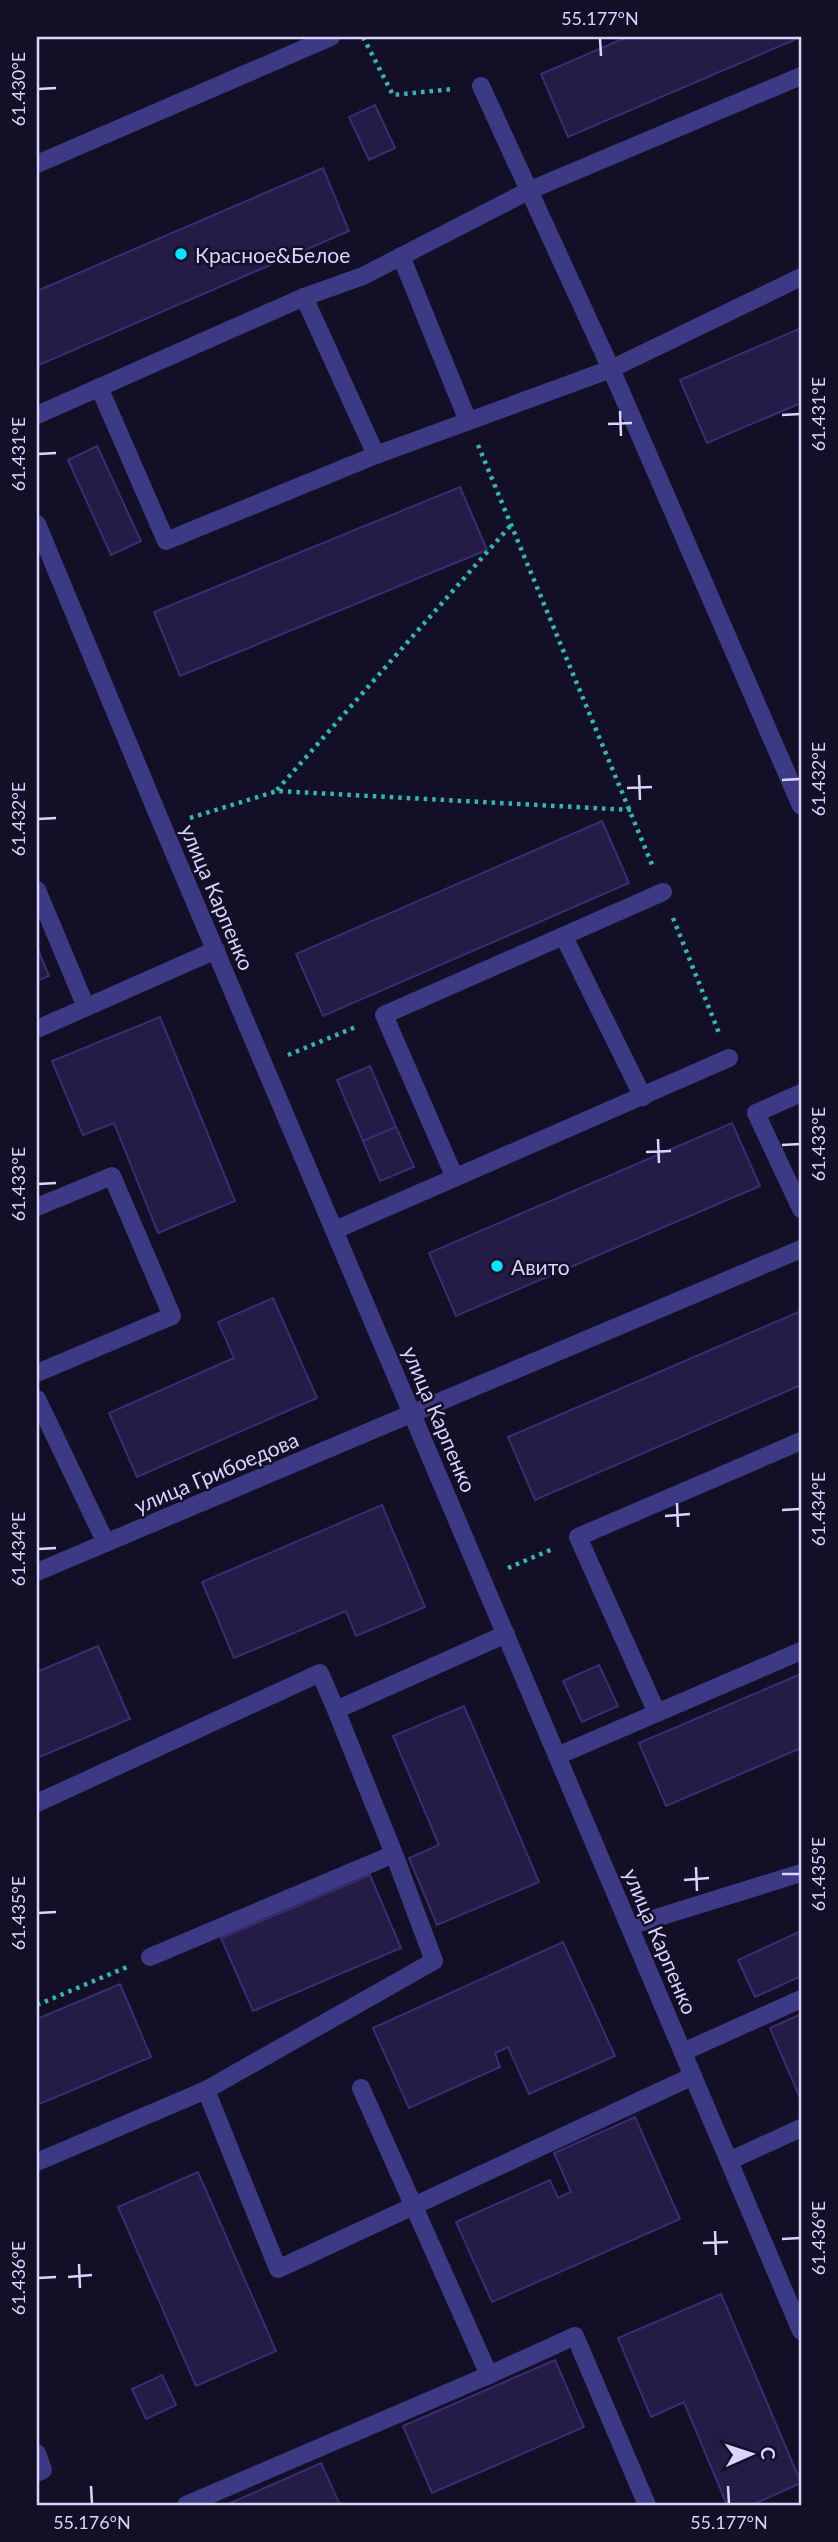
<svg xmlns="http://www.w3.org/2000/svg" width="838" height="2542" font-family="Lato,sans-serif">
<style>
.building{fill:#241b47;stroke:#3b2d73;stroke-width:2}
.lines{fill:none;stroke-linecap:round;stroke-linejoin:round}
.path{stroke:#2fb8b0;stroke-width:4.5;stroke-dasharray:3.5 5;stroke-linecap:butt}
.minor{stroke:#3d3a85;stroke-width:18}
.ticks{fill:none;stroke:#d9d4ff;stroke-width:2.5}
.poi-dot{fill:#00e5ff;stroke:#130f26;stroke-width:2.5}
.labels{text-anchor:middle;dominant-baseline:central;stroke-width:5;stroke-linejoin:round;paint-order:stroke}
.poi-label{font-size:21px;fill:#d9d4ff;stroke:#130f26;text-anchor:start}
.street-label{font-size:21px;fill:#d9d4ff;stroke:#130f26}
.neatline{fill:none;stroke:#d9d4ff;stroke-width:2.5}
.ticks-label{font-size:18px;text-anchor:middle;fill:#d9d4ff}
</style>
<rect width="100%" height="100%" fill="#130f26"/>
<!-- building -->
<g class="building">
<path d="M627,37h174l-233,100 -27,-63z"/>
<path d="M375,105l20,43 -26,12 -20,-43z"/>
<path d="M323,168l26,63 -310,134 -2,-6v-68z"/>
<path d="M801,328v75l-94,40 -27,-63z"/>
<path d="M97,446l44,95 -30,14 -43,-95z"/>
<path d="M460,487l27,63 -307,126 -26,-64z"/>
<path d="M602,821l27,62 -306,133 -27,-62z"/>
<path d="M37,947l12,29 -12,5z"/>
<path d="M160,1017l75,184 -77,32 -44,-110 -31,12 -31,-74z"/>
<path d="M370,1066l26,61 -33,14 -26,-61z"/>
<path d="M732,1123l28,63 -304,130 -27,-63z"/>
<path d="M396,1127l18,40 -34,14 -17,-40z"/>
<path d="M273,1298l44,100 -180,79 -28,-64 125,-55 -16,-36z"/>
<path d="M801,1311v74l-266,115 -27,-63z"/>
<path d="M382,1505l43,102 -69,29 -10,-25 -112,47 -32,-76z"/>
<path d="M98,1646l32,73 -93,39v-86z"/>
<path d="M599,1665l19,41 -36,16 -19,-41z"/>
<path d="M801,1674v74l-135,58 -27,-63z"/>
<path d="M464,1706l75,176 -102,43 -28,-67 30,-13 -46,-109z"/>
<path d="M370,1875l31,73 -148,63 -32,-73z"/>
<path d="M801,1931v45l-46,21 -17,-37z"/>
<path d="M563,1942l52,114 -86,38 -21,-47 -13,6 5,14 -91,41 -36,-80z"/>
<path d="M120,1984l31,73 -114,48v-86z"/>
<path d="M801,2014v83l-1,1 -30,-70z"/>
<path d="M635,2117l45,102 -188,83 -36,-80 94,-42 8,18 13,-6 -17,-39z"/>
<path d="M198,2172l78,179 -80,35 -78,-179z"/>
<path d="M721,2294l80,189 -49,22h-25l-43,-103 -33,15 -33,-79z"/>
<path d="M555,2360l29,67 -152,66 -29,-67z"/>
<path d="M162,2375l14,30 -30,14 -14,-30z"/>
<path d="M321,2463l19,42h-114z"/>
</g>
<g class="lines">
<!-- path -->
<g class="path">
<path d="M363,37l30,58 60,-6"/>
<path d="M478,445l175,422"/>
<path d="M277,790l234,-265"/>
<path d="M190,818l87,-27 354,19"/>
<path d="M673,918l46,115"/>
<path d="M288,1055l70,-29"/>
<path d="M508,1568l47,-20"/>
<path d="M37,2005l90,-38"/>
</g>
<!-- minor -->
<g class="minor">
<path d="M481,86l130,283 190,437"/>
<path d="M37,164l294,-127"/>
<path d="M401,256l67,165"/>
<path d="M304,297l72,158"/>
<path d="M99,387l67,154 210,-86 235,-86 190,-92"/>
<path d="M37,415l267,-118 59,-21 165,-85 273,-115"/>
<path d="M37,524l126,303 638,1504"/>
<path d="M37,890l49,117"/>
<path d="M564,937l79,160"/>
<path d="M37,1029l179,-79"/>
<path d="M801,1093l-45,20 45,96"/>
<path d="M455,1178l-71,-163 279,-123"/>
<path d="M37,1207l75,-31 60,140 -135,57"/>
<path d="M335,1230l394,-172"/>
<path d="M37,1399l69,144"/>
<path d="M37,1572l764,-323"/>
<path d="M657,1713l-79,-176 223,-96"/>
<path d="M557,1756l244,-105"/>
<path d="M37,1803l283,-130 16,37 170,-76"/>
<path d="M630,1926l171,-53"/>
<path d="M150,1957l244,-103 -58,-144"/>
<path d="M683,2052l118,-53"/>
<path d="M361,2088l128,287"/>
<path d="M206,2090l72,179 415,-193"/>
<path d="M729,2161l72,-33"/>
<path d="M37,2162l169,-72 228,-129 -40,-107"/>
<path d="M37,2453l6,17 -6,3"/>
<path d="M186,2505l303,-130 86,-39 72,169"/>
</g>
</g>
<!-- ticks -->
<path class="ticks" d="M600,38l1,18M38,89l18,-1M620,411l1,25M782,415l18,-1M608,424l24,-1M38,454l18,-1M639,775l1,25M782,780l18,-1M627,788l25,-1M38,819l18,-1M658,1139l1,24M782,1145l18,-1M646,1152l25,-1M38,1184l18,-1M677,1503l1,24M782,1510l18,-1M665,1516l25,-2M38,1549l18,-1M696,1867l1,24M782,1874h18M684,1880l25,-2M38,1913l18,-1M715,2231l1,24M782,2239l18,-1M703,2243l25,-1M79,2264l1,24M68,2277l24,-2M38,2278l18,-1M91,2486l1,18M728,2486l1,18"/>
<!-- markers -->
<g class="poi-dot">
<circle cx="181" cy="254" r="7"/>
<circle cx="497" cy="1266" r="7"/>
</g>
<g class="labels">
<!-- poi labels -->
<g class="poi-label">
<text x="195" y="254">Красное&amp;Белое</text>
<text x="511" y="1266">Авито</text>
</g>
<!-- street labels -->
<g class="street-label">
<text transform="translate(218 897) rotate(67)">улица Карпенко</text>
<text transform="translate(440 1419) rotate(67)">улица Карпенко</text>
<text transform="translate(216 1472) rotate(-23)">улица Грибоедова</text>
<text transform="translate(661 1941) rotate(67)">улица Карпенко</text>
</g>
</g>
<!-- border -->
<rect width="838" height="2542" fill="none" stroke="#130f26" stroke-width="77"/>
<!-- north arrow -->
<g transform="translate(751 2454) rotate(87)" stroke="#130f26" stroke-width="5" paint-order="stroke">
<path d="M0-5L12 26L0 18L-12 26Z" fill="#d9d4ff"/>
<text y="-10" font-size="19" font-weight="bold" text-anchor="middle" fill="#d9d4ff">С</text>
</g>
<rect x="38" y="38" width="762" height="2466" class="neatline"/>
<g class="ticks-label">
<text x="600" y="25">55.177°N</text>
<text transform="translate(19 89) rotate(-90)" y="6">61.430°E</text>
<text transform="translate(819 414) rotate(-90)" y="6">61.431°E</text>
<text transform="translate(19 454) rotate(-90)" y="6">61.431°E</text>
<text transform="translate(819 779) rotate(-90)" y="6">61.432°E</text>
<text transform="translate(19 819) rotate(-90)" y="6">61.432°E</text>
<text transform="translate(819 1144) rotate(-90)" y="6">61.433°E</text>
<text transform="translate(19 1184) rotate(-90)" y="6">61.433°E</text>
<text transform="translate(819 1509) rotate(-90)" y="6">61.434°E</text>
<text transform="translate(19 1549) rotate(-90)" y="6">61.434°E</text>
<text transform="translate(819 1874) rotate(-90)" y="6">61.435°E</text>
<text transform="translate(19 1913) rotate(-90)" y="6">61.435°E</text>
<text transform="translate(819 2238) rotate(-90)" y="6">61.436°E</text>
<text transform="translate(19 2278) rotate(-90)" y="6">61.436°E</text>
<text x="92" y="2529">55.176°N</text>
<text x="729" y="2529">55.177°N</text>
</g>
</svg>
